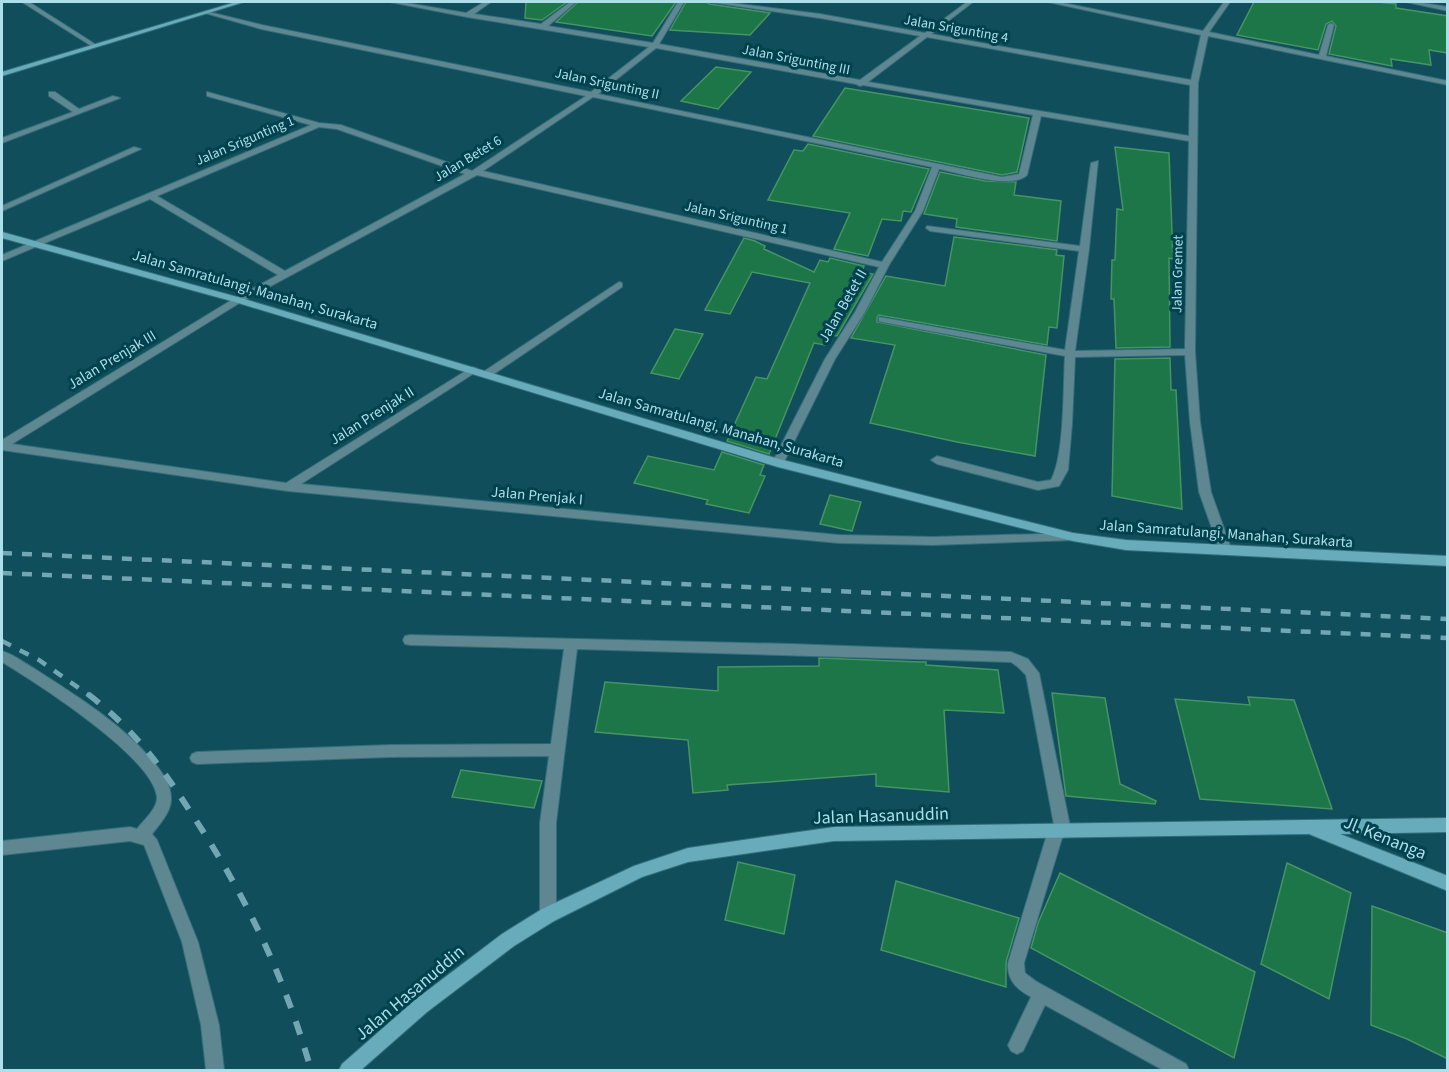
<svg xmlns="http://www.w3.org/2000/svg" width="1449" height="1072" font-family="'Source Sans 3',sans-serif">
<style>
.building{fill:#1c7647;stroke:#469465;stroke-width:1.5}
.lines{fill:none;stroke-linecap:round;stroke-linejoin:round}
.lane-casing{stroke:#336e7a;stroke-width:2}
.street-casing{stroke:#336e7a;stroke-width:2}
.secondary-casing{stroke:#336e7a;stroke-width:2}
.lane{fill:#5e8791;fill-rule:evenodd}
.street{fill:#5e8791;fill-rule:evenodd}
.secondary{fill:#68abbb;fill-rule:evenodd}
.rail-far1{stroke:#71a6b2;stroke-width:4.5;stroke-dasharray:10 10;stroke-linecap:butt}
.rail{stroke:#71a6b2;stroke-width:6;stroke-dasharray:14 14;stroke-linecap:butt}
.labels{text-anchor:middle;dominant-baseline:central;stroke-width:6;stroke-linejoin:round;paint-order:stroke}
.far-street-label{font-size:14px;fill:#aedeea;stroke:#00434f}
.street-label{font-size:15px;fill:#aedeea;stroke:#00434f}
.near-street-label{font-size:18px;fill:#aedeea;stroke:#00434f}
</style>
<rect width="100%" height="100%" fill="#104e5b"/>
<!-- building -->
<g class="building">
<path d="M526,2h41l-25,18 -17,-2z"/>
<path d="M578,2h98l-24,34 -96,-14z"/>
<path d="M686,2h21l2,2 61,9 -20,22 -80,-5z"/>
<path d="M1254,2h124l18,2v4l52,8v37l-19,-3 2,15 -40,-6 1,7 -63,-12 7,-28 -4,-5 -6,3 -8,26 -81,-15z"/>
<path d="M716,67l35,5 -33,37 -37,-8z"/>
<path d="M845,88l184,30 -12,54 -15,3 -189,-39z"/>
<path d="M808,144l121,25 -18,43 -8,-1 -2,10 -19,-2 -14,37 -34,-7 16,-36 -82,-13 26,-50 9,1z"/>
<path d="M1115,147l54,6 4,106 -4,-1 1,89 -54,1 -2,-49h-3l1,-39h3l2,-51 6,1z"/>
<path d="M940,172l45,9 31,1 -2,13 47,6 -4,40 -101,-14 1,-8 -33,-5z"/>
<path d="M954,237l103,13 -1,5 8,1 -7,72 -8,-1 -2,18 -168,-30 -2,2v5l169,33 -11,101 -78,-14 -87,-19 25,-78 -44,-7 35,-62 59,10z"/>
<path d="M744,238l11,3 10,5 -1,3 50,23 6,-12 8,2 2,-4 34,8 -2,6 11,2 -36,62 -8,-1 -4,10 -11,-2 -45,111 -42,-13 29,-64 11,2 43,-96 -58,-11 -22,42 -25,-4z"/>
<path d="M675,329l28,5 -24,45 -28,-6z"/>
<path d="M1170,358l1,32h5l6,119 -70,-13 3,-137z"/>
<path d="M722,452l42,13 -4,10 5,1 -16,37 -43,-9 2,-4 -74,-17 14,-27 66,14z"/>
<path d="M830,495l31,7 -9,29 -32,-7z"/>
<path d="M819,658l101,4h6v3l72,5 6,43 -60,-3 5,82 -73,-6v-12l-149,11 1,5 -35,3 -5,-53 -93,-8 10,-50 113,9v-24l101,-1z"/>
<path d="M1052,693l53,5 15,86 36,17 -1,3 -89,-8z"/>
<path d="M1248,697l46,3 38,109 -132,-10 -25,-100 75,6z"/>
<path d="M461,770l81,11 -8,27 -82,-11z"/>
<path d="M738,862l57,13 -11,59 -59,-14z"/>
<path d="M1287,863l64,30 -22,106 -68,-35z"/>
<path d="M1060,873l195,99 -21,86 -203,-110 7,-25z"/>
<path d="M896,881l123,37 -13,44v25l-125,-37z"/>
<path d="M1372,906l76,27v126l-41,-20 -36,-14z"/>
</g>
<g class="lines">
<!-- lane casing -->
<g class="lane-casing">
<path id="lane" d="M134,147l7,2 -139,62v-5z"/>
</g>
<!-- street casing -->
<g class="street-casing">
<g id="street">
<path d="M22,2h7l69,44 -5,1z"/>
<path d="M390,2h11l65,11 18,-11h7l-17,12 67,10 29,-22h6l-28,24 105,17 25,-41h6l-25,42 201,36 60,-44 -100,-18 -111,-16h14l97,12 105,19 42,-31h6l-42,32 260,46 10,-45 -153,-33h10l145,29 21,-29h6l-21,30 110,23 9,-30 3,-2 3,2 -8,31 122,25v4l-240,-49 -10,47 -3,269 5,70 11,70 21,59 -2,3h-8l-2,-3 -21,-59 -9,-70 -5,-67 -110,2 -3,67 -4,46 -9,16 -21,4 -101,-26 -6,-4 6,-4 101,26 13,-2c14,-26 12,-93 14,-124l-183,-34 -3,-1v-4l186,33 14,-99 -149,-20 -4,-3 1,-2 153,20 11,-83 7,-2 -9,88 -14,102 110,-2 4,-208 -148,-25 -14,59c-15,15 -68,-2 -88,-6l-16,42 -34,54 -24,47 -30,47 -53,107 -4,1 -6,-4 53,-104 30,-47 24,-45 -402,-92 -236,127 -229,142 274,39 186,-116 4,1 1,2 -1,2 -175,112 538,51 94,2 140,-4 4,1 2,3 -2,3 -144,5 -94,-2 -551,-52 -286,-41v-10l233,-142 43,-23 -128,-76 -148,62v-6l309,-130 -104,-29v-4l112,31 22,2 131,46 114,-75 -325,-67 -56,-16v-2l57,14 329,67 58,-45 -182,-30zM927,37l263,48 -1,51 -321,-54zM656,48l200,36 4,2 3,-1 170,30 -14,59 -17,3 -404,-83zM593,97l339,70 -17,44 -33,51 -399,-91zM319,127l18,2 128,45 -180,97 -128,-75z"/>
<path d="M1406,2h11l31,5v4z"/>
<path d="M49,92h6l24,17 34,-13 7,2 -118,45v-5l71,-26 -24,-16z"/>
<path d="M619,282l3,1v4l-131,89h-8l-1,-2 1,-2z"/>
<path d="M410,635l380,9 221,8 17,7 11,14 32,158 -3,5 -6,2 -38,125 1,10 12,9 149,82 3,6h-26l-118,-65 -22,46 -6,3 -6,-3 -3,-6 23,-48c-14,-8 -24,-16 -23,-34l40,-132 3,-5 3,-1 -28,-150 -8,-8 -7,-5 -434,-13 -21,174v92l-2,6 -6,2 -6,-2 -2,-6v-92l9,-67 -159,1 -193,7 -5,-2 -2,-4 2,-4 5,-2 193,-7 161,-1 13,-95 -154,-4 -5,-1 -2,-4 2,-4z"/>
<path d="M2,651c13,4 24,13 36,20 39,25 82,52 112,87 10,11 21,25 21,40 1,13 -12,27 -19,36l5,6 41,102 21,83 5,45h-18l-5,-45 -19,-83 -38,-97 -14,-4 -128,14v-14l128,-14 7,2c6,-8 20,-20 20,-31 -2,-40 -122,-116 -155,-136z"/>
</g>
</g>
<!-- secondary casing -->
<g class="secondary-casing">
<g id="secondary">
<path d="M236,2h8l-242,74v-4z"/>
<path d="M2,232l239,66 538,161 294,74 53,7 322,16v10l-322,-16 -53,-9 -295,-74 -543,-165 -233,-64z"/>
<path d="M1448,818v14l-108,2 108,42v15l-139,-57 -475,7 -146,21 -46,15 -88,44 -40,25 -87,66 -66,58h-22l3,-6 73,-64 87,-66 40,-25 92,-43 54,-18 146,-21z"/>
</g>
</g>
<!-- lane -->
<use href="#lane" class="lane"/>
<!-- street -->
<use href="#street" class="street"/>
<!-- secondary -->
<use href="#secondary" class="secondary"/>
<!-- rail-far1 -->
<g class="rail-far1">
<path d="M2,553l1446,66"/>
<path d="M2,573l1446,65"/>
<path d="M2,641l37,19 51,36"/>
</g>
<!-- rail -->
<path class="rail" d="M88,694c51,40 75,75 109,128 51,78 89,159 114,248"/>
</g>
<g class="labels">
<!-- far-street labels -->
<g class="far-street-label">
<text transform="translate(956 29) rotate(10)">Jalan Srigunting 4</text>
<text transform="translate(796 60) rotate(11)">Jalan Srigunting III</text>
<text transform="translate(607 84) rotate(12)">Jalan Srigunting II</text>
<text transform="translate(245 141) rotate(-23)">Jalan Srigunting 1</text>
<text transform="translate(468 159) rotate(-31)">Jalan Betet 6</text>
<text transform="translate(736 218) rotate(13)">Jalan Srigunting 1</text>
<text transform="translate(1178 274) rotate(-89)">Jalan Gremet</text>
</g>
<!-- street labels -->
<g class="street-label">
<text transform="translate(255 290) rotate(16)">Jalan Samratulangi, Manahan, Surakarta</text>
<text transform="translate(843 306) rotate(-60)">Jalan Betet II</text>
<text transform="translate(112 360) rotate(-31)">Jalan Prenjak III</text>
<text transform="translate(372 416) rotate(-32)">Jalan Prenjak II</text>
<text transform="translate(721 428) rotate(16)">Jalan Samratulangi, Manahan, Surakarta</text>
<text transform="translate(537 496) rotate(5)">Jalan Prenjak I</text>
<text transform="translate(1226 534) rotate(4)">Jalan Samratulangi, Manahan, Surakarta</text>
</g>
<!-- near-street labels -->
<g class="near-street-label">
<text transform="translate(881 816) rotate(-2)">Jalan Hasanuddin</text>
<text transform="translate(1385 838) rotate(22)">Jl. Kenanga</text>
<text transform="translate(410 993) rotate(-40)">Jalan Hasanuddin</text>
</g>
</g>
<!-- border -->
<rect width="1449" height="1072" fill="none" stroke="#aedeea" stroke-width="6"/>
</svg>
